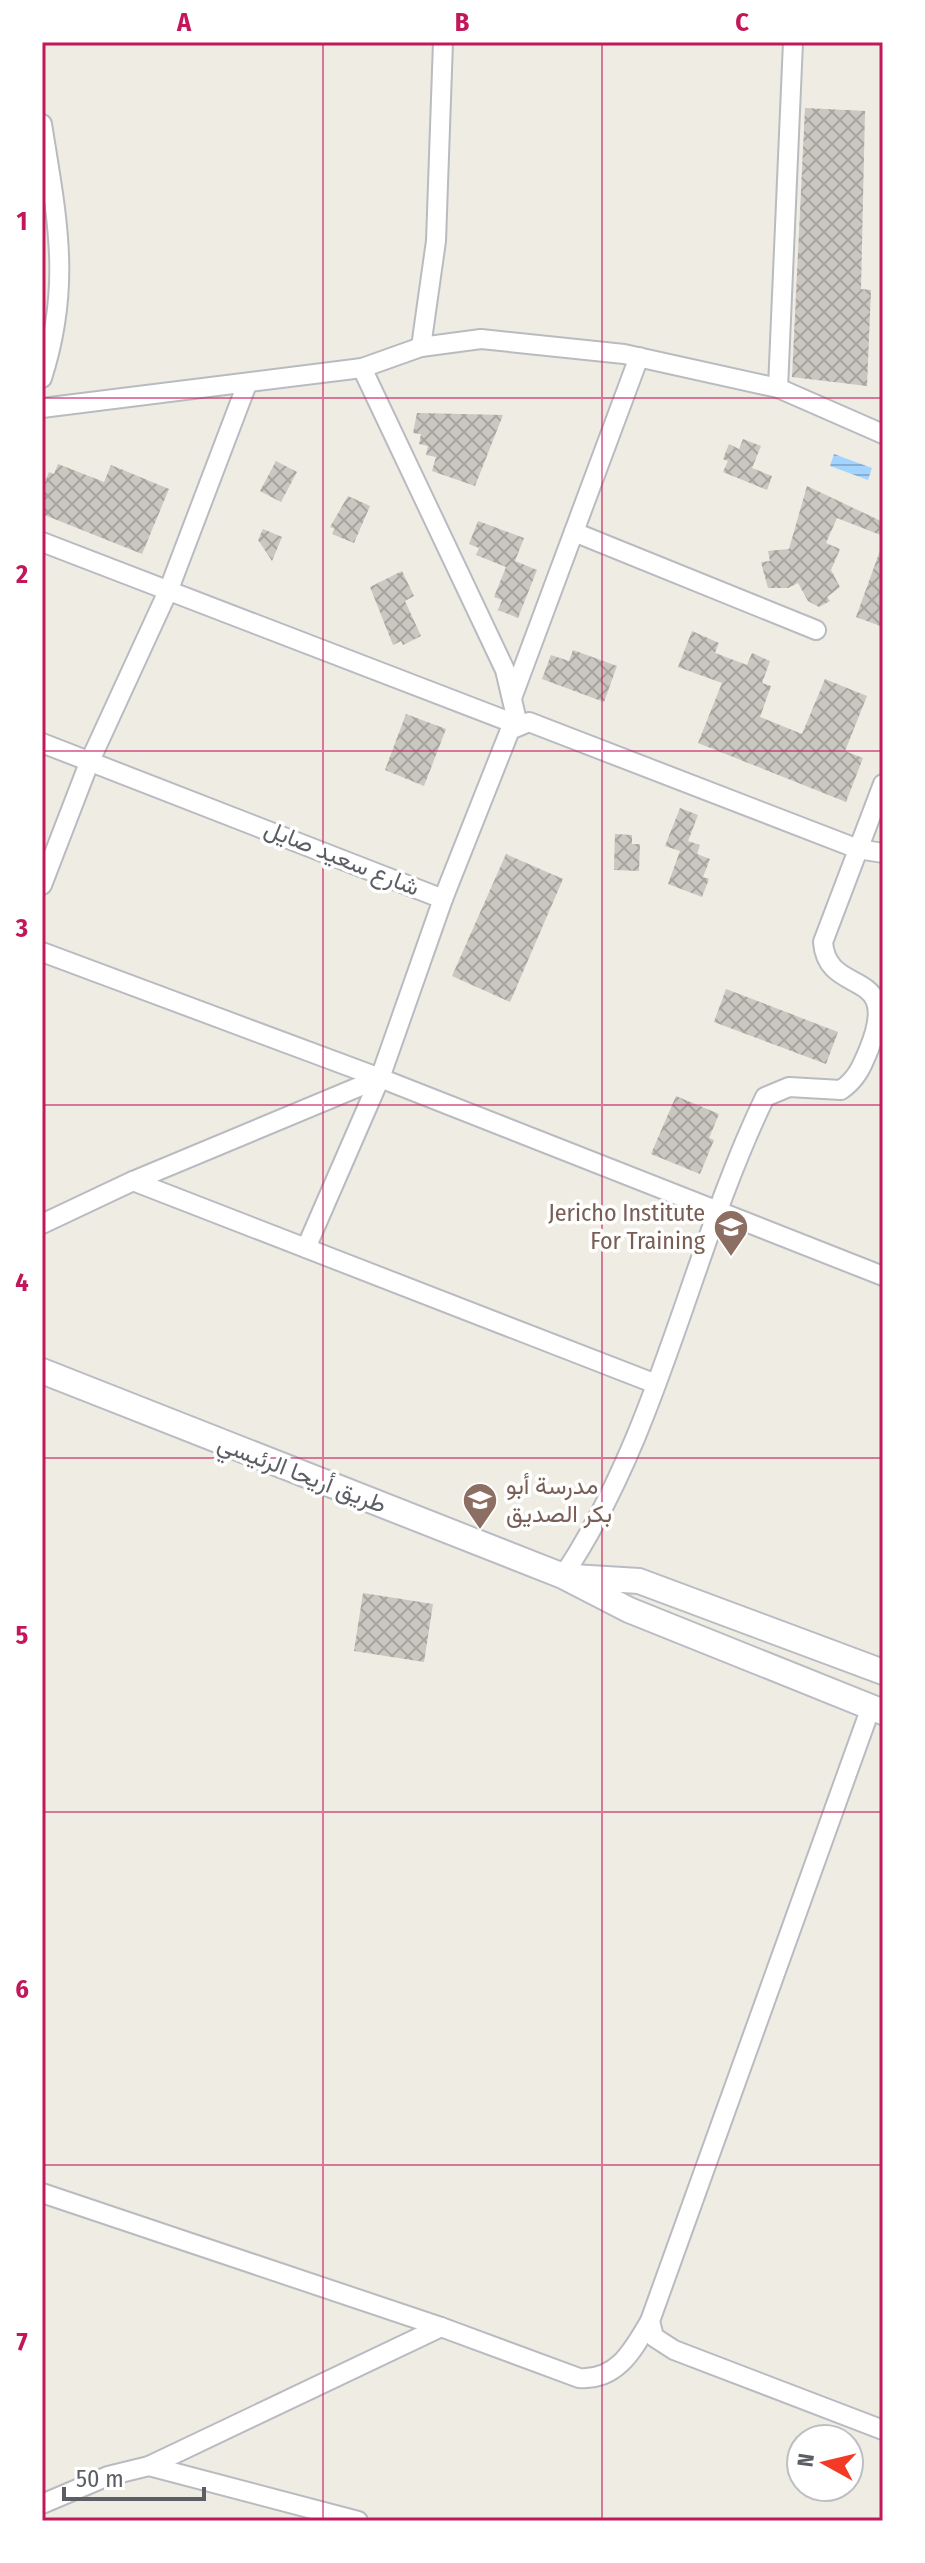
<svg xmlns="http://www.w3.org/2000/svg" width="925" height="2563" font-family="'Fira Sans Condensed',Vazirmatn,sans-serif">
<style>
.water{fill:url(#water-rules)}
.building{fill:url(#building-cross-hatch)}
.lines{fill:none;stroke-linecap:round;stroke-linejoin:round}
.minor-casing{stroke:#b8bbc0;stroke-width:22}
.secondary-casing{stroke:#b9bcc2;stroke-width:28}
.minor{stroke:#fff;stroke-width:18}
.secondary{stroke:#fff;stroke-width:24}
.grid{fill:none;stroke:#c2185b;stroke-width:2;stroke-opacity:0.55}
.labels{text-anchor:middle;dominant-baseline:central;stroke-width:7;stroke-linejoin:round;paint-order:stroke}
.street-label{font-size:24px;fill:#5b5f65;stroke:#fff}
.education-label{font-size:24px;fill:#785e54;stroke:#fff;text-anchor:end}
.neatline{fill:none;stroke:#c2185b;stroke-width:3}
.grid-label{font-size:26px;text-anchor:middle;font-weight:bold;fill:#c2185b}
</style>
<defs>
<pattern id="water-rules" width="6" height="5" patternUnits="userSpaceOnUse" patternTransform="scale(2)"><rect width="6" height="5" fill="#a3d4ff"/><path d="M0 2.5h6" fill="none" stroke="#88afd2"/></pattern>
<pattern id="building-cross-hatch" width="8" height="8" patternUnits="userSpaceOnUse" patternTransform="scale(2)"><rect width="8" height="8" fill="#cac6c0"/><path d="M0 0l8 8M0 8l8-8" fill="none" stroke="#a7a4a0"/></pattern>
</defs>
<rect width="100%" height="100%" fill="#efece3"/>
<!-- water -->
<path class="water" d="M834,454l38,14 -4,12 -38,-14z"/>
<!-- building -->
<g class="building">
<path d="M805,108l60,3 -4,178 10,1 -4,96 -75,-9z"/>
<path d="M417,413l86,2 -28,71 -43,-15 4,-14 -10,-2 2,-9 -9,-2 2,-10 -8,-1z"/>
<path d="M743,439l18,7 -9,22 20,8 -5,14 -44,-18 5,-11 -5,-2 6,-15 10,5z"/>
<path d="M276,461l21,11 -16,30 -21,-11z"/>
<path d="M58,464l46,18 7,-17 58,24 -27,65 -100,-40v-24l7,-18 5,2z"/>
<path d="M807,486l76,36v14l-46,-18 -11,25 14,6 -9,21 9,17 -13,10 3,4 -11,6 -11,-6 -10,-18 -10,5h-20l-7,-26 9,-1 -2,-10 21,-2z"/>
<path d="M348,496l22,10 -16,37 -22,-9 3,-5 -5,-2z"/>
<path d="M478,521l46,17 -9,23 22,9 -19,48 -20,-8 4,-10 -8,-3 12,-30 -30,-12 3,-7 -10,-4z"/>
<path d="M263,529l19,8 -10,24 -14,-21z"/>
<path d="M881,548l2,1v78l-27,-10z"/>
<path d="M402,571l12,25 -9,5 16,35 -18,9 -2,-4 -8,4 -23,-58z"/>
<path d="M692,631l27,12 -4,10 32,12 5,-12 18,8 -8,22 9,3 -11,31 42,17 23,-55 42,17 -22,55 18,7 -17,44 -148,-59 24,-60 -44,-16z"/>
<path d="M573,650l44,16 -13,36 -62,-23 9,-24 18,6z"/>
<path d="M406,714l40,15 -22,57 -39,-16z"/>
<path d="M680,808l18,7 -10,26 12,4 -3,9 13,5 -7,18 6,2 -7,18 -34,-13 12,-33 -15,-5z"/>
<path d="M615,834l17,1v9h8l-1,27 -25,-1z"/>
<path d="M506,854l57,25 -53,123 -58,-26z"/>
<path d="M726,989l112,43 -12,32 -112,-42z"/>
<path d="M676,1096l43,18 -10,24 5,2 -14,34 -49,-20z"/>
<path d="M363,1593l70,11 -9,58 -70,-11z"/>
</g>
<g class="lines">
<!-- minor casing -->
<g class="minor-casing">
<g id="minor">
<path d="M42,124c15,94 30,161 0,254"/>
<path d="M421,347l15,-106 7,-199"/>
<path d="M362,368l143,302 13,55"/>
<path d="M778,388l15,-346"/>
<path d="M42,408l320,-40 59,-21 60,-8 143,15 154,34 105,46"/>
<path d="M574,532l242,98"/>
<path d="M42,542l476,183"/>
<path d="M512,698l127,-341"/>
<path d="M42,743l401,156 -63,179 -338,-126"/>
<path d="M42,885l47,-122 80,-174 78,-205"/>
<path d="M443,899l67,-169 19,-8 329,127 25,4"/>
<path d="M133,1181l247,-103 503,198"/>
<path d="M42,1224l91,-43 523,203"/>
<path d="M306,1248l74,-170"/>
<path d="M563,1576c97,-145 127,-323 202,-479l24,-10 52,3c16,-11 21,-24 28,-41 34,-85 -42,-50 -46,-107l60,-158"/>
<path d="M871,1707l-221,614 4,16 20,13 209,80"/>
<path d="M42,2193l399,134 138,51c38,3 54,-28 71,-57"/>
<path d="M149,2466l292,-139"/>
<path d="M42,2504l66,-28 41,-10 209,55"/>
</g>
</g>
<!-- secondary casing -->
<g class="secondary-casing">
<g id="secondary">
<path d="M42,1371l521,205 66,34 254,102"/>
<path d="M573,1577l66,4 244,91"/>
</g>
</g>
<!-- minor -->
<use href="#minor" class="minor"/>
<!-- secondary -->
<use href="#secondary" class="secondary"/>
</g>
<!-- grid -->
<path class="grid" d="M323,42v2479M602,42v2479M42,398h841M42,751h841M42,1105h841M42,1458h841M42,1812h841M42,2165h841"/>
<!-- icons -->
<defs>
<g id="university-pin" transform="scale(1.8)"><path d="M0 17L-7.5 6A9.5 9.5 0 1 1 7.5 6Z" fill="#8d6e63" stroke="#fff"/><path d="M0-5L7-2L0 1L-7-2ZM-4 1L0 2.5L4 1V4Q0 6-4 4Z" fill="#fff"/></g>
<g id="school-pin" transform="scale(1.8)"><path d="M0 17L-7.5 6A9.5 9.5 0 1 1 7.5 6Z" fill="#8d6e63" stroke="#fff"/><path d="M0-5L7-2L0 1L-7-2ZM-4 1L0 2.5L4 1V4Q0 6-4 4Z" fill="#fff"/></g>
</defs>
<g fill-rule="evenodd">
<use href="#university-pin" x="731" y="1227"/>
<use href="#school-pin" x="480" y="1500"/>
</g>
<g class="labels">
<!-- street labels -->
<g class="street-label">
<text transform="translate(342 858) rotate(22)">شارع سعيد صايل</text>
<text transform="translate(302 1474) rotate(21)">طريق أريحا الرئيسي</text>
</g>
<!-- education labels -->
<g class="education-label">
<text x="705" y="1213">Jericho Institute<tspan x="705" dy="28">For Training</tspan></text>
<text x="506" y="1486" text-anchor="start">مدرسة أبو<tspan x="506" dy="28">بكر الصديق</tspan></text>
</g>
</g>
<!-- border -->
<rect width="925" height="2563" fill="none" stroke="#ffffff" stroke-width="88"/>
<!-- north arrow -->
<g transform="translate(825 2463) rotate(278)"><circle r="38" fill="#ffffff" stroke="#bdbfc1" stroke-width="2"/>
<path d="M0-6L14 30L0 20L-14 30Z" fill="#f33a25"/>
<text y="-12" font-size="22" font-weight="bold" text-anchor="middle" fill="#5b5f65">N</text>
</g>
<!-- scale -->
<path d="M64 2487v12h140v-12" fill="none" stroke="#5b5f65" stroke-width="4"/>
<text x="76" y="2487" font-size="24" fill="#5b5f65" stroke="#ffffff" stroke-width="6" paint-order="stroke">50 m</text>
<rect x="44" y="44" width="837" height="2475" class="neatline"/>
<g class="grid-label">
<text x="184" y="31">A</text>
<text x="462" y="31">B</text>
<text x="742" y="31">C</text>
<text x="22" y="230">1</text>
<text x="22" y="583">2</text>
<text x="22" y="937">3</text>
<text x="22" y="1291">4</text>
<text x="22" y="1644">5</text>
<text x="22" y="1998">6</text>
<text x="22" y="2351">7</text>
</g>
</svg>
